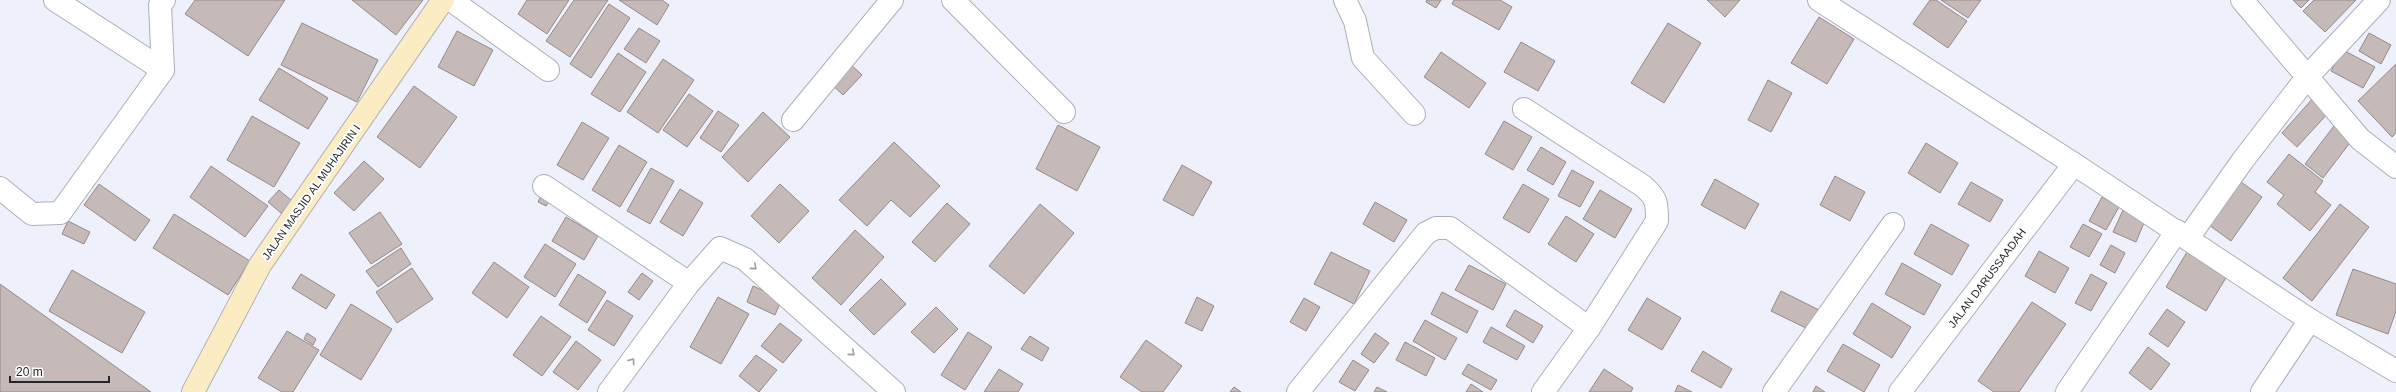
<svg xmlns="http://www.w3.org/2000/svg" width="2396" height="392" font-family="Arial,sans-serif">
<style>
.building{fill:#c5bab7;stroke:#958a88}
.lines{fill:none;stroke-linecap:round;stroke-linejoin:round}
.street-casing{stroke:#adafb8;stroke-width:24}
.secondary-casing{stroke:#adafb8;stroke-width:24}
.street{stroke:#fff;stroke-width:22}
.secondary{stroke:#fcecc3;stroke-width:22}
.oneway{stroke:#9d9d9f}
.labels{text-anchor:middle;dominant-baseline:central;stroke-width:4;stroke-linejoin:round;paint-order:stroke}
.street-label{font-size:11px;fill:#252629;stroke:#fff}
</style>
<rect width="100%" height="100%" fill="#eef1fb"/>
<!-- building -->
<g class="building">
<path d="M195,0h90l-37,56 -63,-42z"/>
<path d="M352,0h71l-27,35z"/>
<path d="M527,0h42l-22,34 -29,-20z"/>
<path d="M574,0h34l-38,57 -24,-16z"/>
<path d="M619,0h43l7,5 -12,20z"/>
<path d="M1427,0h14l-5,8 -10,-6z"/>
<path d="M1454,0h46l12,7 -13,23 -47,-26z"/>
<path d="M1707,0h33l-15,17z"/>
<path d="M1930,0h6l31,21 -19,27 -35,-24z"/>
<path d="M1941,0h40l-13,18z"/>
<path d="M2293,0h16l-8,8z"/>
<path d="M2314,0h42l-31,32 -22,-21z"/>
<path d="M609,4l21,14 -39,60 -21,-14z"/>
<path d="M1819,17l35,22 -27,45 -36,-21z"/>
<path d="M302,23l76,37 -21,42 -76,-37z"/>
<path d="M1668,23l33,20 -37,60 -33,-20z"/>
<path d="M639,28l21,13 -14,22 -22,-14z"/>
<path d="M457,31l36,19 -19,36 -36,-19z"/>
<path d="M2369,33l22,12 -10,19 -22,-13z"/>
<path d="M1521,42l34,19 -17,30 -34,-19z"/>
<path d="M2343,50l32,17 -12,21 -32,-17z"/>
<path d="M1441,52l45,31 -17,25 -45,-31z"/>
<path d="M618,53l28,19 -26,40 -29,-18z"/>
<path d="M663,59l31,21 -36,53 -31,-21z"/>
<path d="M847,61l15,14 -19,20 -15,-14z"/>
<path d="M2396,64v69l-4,4 -34,-36z"/>
<path d="M279,68l49,30 -20,31 -49,-29z"/>
<path d="M1768,80l24,13 -21,39 -23,-12z"/>
<path d="M414,86l43,31 -37,51 -43,-31z"/>
<path d="M689,94l24,17 -26,36 -24,-17z"/>
<path d="M2314,97l16,14 -33,36 -15,-14z"/>
<path d="M718,111l21,14 -18,27 -21,-14z"/>
<path d="M763,112l27,25 -42,45 -26,-25z"/>
<path d="M252,116l48,27 -26,44 -47,-27z"/>
<path d="M1504,121l28,16 -19,33 -28,-16z"/>
<path d="M582,122l27,16 -26,42 -26,-15z"/>
<path d="M2337,122l18,14 -32,42 -18,-14z"/>
<path d="M1058,125l42,22 -23,44 -41,-22z"/>
<path d="M894,142l46,44 -30,31 -19,-17 -24,26 -28,-26z"/>
<path d="M1926,143l32,20 -18,30 -32,-20z"/>
<path d="M619,145l28,17 -27,45 -28,-17z"/>
<path d="M1541,147l25,15 -13,23 -26,-15z"/>
<path d="M2289,154l34,27 -8,11 16,13 -21,26 -33,-27 7,-9 -17,-13z"/>
<path d="M364,161l20,18 -30,32 -20,-18z"/>
<path d="M1182,165l30,17 -19,34 -30,-16z"/>
<path d="M211,166l57,40 -23,31 -55,-40z"/>
<path d="M651,168l23,13 -24,43 -23,-13z"/>
<path d="M1572,170l22,12 -14,25 -22,-11z"/>
<path d="M1835,176l30,16 -15,29 -30,-16z"/>
<path d="M2234,177l28,20 -31,44 -29,-21z"/>
<path d="M1715,179l44,25 -14,25 -44,-24z"/>
<path d="M1971,182l32,18 -13,22 -32,-18z"/>
<path d="M99,184l51,36 -15,21 -51,-36z"/>
<path d="M780,184l29,27 -30,32 -28,-27z"/>
<path d="M1523,184l26,15 -20,34 -26,-15z"/>
<path d="M680,189l23,14 -20,33 -23,-14z"/>
<path d="M279,190l13,11 -11,12 -13,-11z"/>
<path d="M1600,190l32,19 -17,29 -32,-19z"/>
<path d="M541,196l9,5 -4,5 -8,-4z"/>
<path d="M2102,197l17,10 -13,23 -17,-9z"/>
<path d="M1375,202l32,18 -13,22 -31,-18z"/>
<path d="M947,203l23,21 -35,38 -23,-20z"/>
<path d="M1040,204l34,29 -50,61 -35,-28z"/>
<path d="M2340,204l29,23 -57,74 -29,-23z"/>
<path d="M2124,208l22,10 -10,24 -23,-10z"/>
<path d="M380,212l22,32 -31,20 -22,-31z"/>
<path d="M174,214l76,47 -22,34 -75,-47z"/>
<path d="M1566,216l28,18 -18,28 -28,-18z"/>
<path d="M566,217l32,19 -14,24 -32,-19z"/>
<path d="M68,221l22,11 -6,12 -22,-10z"/>
<path d="M1931,224l38,21 -17,30 -38,-21z"/>
<path d="M2083,224l19,10 -13,23 -19,-10z"/>
<path d="M855,230l29,27 -43,48 -29,-27z"/>
<path d="M545,244l31,20 -21,33 -31,-20z"/>
<path d="M2111,245l14,8 -10,20 -15,-8z"/>
<path d="M401,248l10,16 -33,23 -12,-16z"/>
<path d="M2039,251l30,17 -14,25 -30,-17z"/>
<path d="M1331,252l39,19 -16,33 -40,-20z"/>
<path d="M2187,252l40,24 -21,35 -40,-24z"/>
<path d="M494,262l35,25 -22,31 -35,-25z"/>
<path d="M1902,263l39,22 -17,30 -39,-21z"/>
<path d="M1469,265l37,19 -13,26 -38,-20z"/>
<path d="M412,268l21,31 -36,24 -21,-31z"/>
<path d="M2353,269l43,15v27l-8,23 -52,-19z"/>
<path d="M72,270l73,42 -23,41 -73,-42z"/>
<path d="M642,273l11,8 -14,19 -11,-8z"/>
<path d="M301,274l34,21 -9,14 -34,-21z"/>
<path d="M578,274l28,18 -19,31 -28,-18z"/>
<path d="M2091,274l16,9 -16,28 -16,-8z"/>
<path d="M881,279l25,25 -32,31 -25,-25z"/>
<path d="M0,284l151,108h-151z"/>
<path d="M753,286l29,13 -7,16 -28,-13z"/>
<path d="M1781,291l40,20 -9,20 -41,-20z"/>
<path d="M1442,292l36,19 -11,22 -36,-19z"/>
<path d="M718,297l31,17 -28,50 -31,-17z"/>
<path d="M1197,297l17,9 -12,25 -17,-8z"/>
<path d="M1304,298l16,9 -14,24 -16,-9z"/>
<path d="M1647,298l34,20 -19,32 -34,-20z"/>
<path d="M607,300l26,16 -19,30 -26,-16z"/>
<path d="M2032,302l34,22 -47,68h-25l-16,-11z"/>
<path d="M1872,303l39,24 -19,31 -39,-24z"/>
<path d="M351,304l41,25 -31,51 -41,-25z"/>
<path d="M936,307l22,22 -24,24 -23,-21z"/>
<path d="M2167,309l18,13 -17,25 -19,-13z"/>
<path d="M1515,310l28,16 -10,17 -27,-17z"/>
<path d="M541,316l30,21 -29,39 -29,-21z"/>
<path d="M1425,320l32,18 -12,22 -32,-19z"/>
<path d="M780,323l22,17 -19,23 -22,-17z"/>
<path d="M1491,327l34,19 -8,14 -34,-18z"/>
<path d="M287,331l32,19 -26,42h-11l-24,-14z"/>
<path d="M968,332l24,15 -27,43 -24,-15z"/>
<path d="M307,333l9,6 -3,6 -9,-6z"/>
<path d="M1375,333l14,10 -15,20 -13,-9z"/>
<path d="M1030,336l19,12 -7,13 -21,-12z"/>
<path d="M1146,340l36,26 -19,26h-21l-22,-15z"/>
<path d="M576,341l25,19 -23,30 -25,-18z"/>
<path d="M1405,342l30,16 -9,18 -30,-16z"/>
<path d="M1843,344l37,21 -16,27 -37,-21z"/>
<path d="M2148,347l22,17 -19,26 -22,-17z"/>
<path d="M1703,351l29,18 -11,19 -30,-17z"/>
<path d="M756,355l21,15 -18,22 -20,-16z"/>
<path d="M1353,360l16,10 -14,21 -16,-9z"/>
<path d="M1468,364l29,16 -6,10 -29,-16z"/>
<path d="M999,369l24,15 -5,8h-34z"/>
<path d="M1604,369l29,19 -2,4h-42z"/>
<path d="M1471,384l12,8h-17z"/>
<path d="M1678,385l14,7h-17z"/>
<path d="M1816,386l9,6h-12z"/>
<path d="M1234,387l7,5h-11z"/>
<path d="M1377,387l10,5h-13z"/>
</g>
<g class="lines">
<!-- street casing -->
<g class="street-casing">
<g id="street">
<path d="M55,0l108,70"/>
<path d="M451,0l97,70"/>
<path d="M953,0l111,112"/>
<path d="M1345,0l10,21 8,37 51,56"/>
<path d="M1819,0l255,164 236,156 86,51"/>
<path d="M2242,0l118,139 36,28"/>
<path d="M1524,109l119,77c14,12 14,17 14,35l-68,107 -46,64"/>
<path d="M793,120l99,-120"/>
<path d="M544,186l145,97"/>
<path d="M0,188l32,26 28,-1 103,-143 -3,-65 4,-5"/>
<path d="M2188,238l55,-78 65,-84 71,-76"/>
<path d="M609,392l80,-109 31,-35 25,11 149,133"/>
<path d="M1298,392l128,-159 10,-5h14l139,100"/>
<path d="M1774,392l119,-168"/>
<path d="M1900,392l174,-228"/>
<path d="M2067,392l110,-161"/>
<path d="M2262,392l48,-72"/>
</g>
</g>
<!-- secondary casing -->
<g class="secondary-casing">
<path id="secondary" d="M193,392l67,-127 183,-265"/>
</g>
<!-- street -->
<use href="#street" class="street"/>
<!-- secondary -->
<use href="#secondary" class="secondary"/>
</g>
<!-- one-way arrows -->
<defs><path id="oneway-chevron" d="M-2-3.5L2.5 0L-2 3.5" fill="none" stroke-width="1.6" stroke-linecap="round" stroke-linejoin="round"/></defs>
<g class="oneway">
<use href="#oneway-chevron" transform="translate(754 267) rotate(41)"/>
<use href="#oneway-chevron" transform="translate(852 353) rotate(41)"/>
<use href="#oneway-chevron" transform="translate(632 361) rotate(-54)"/>
</g>
<g class="labels">
<!-- street labels -->
<g class="street-label">
<text transform="translate(311 192) rotate(-55)">JALAN MASJID AL MUHAJIRIN I</text>
<text transform="translate(1987 278) rotate(-53)">JALAN DARUSSAADAH</text>
</g>
</g>
<!-- scale -->
<path d="M10 376v6h99v-6" fill="none" stroke="#252629" stroke-width="2"/>
<text x="16" y="376" font-size="12" fill="#252629" stroke="#ffffff" stroke-width="3" paint-order="stroke">20 m</text>
</svg>
